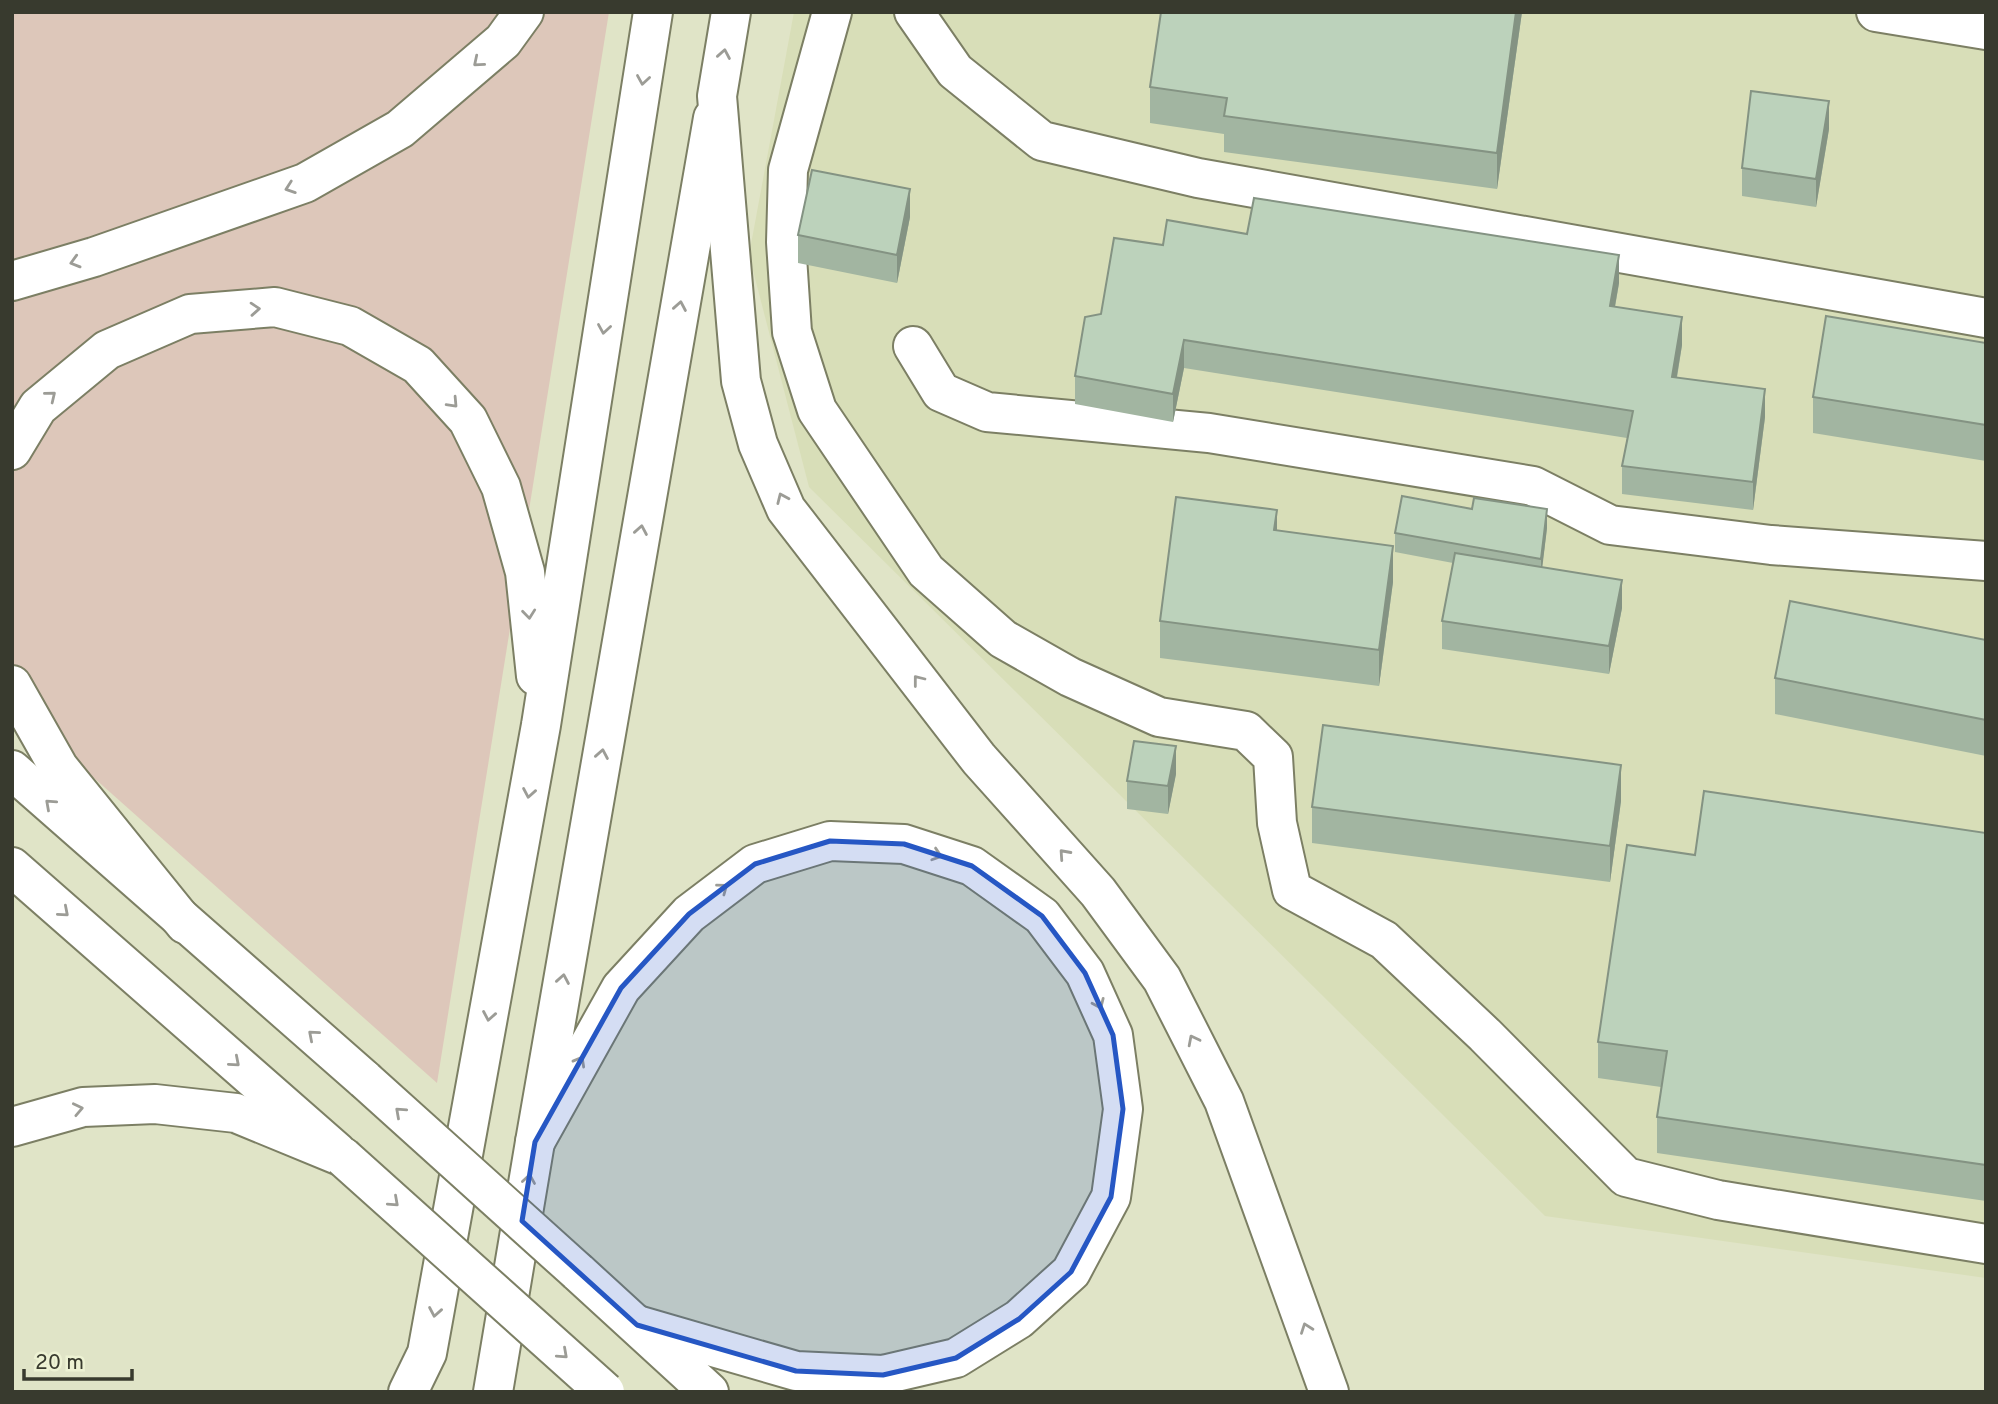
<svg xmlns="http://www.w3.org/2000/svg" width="1998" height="1404" font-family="Overpass,sans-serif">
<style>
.built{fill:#d8deb8}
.green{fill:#ddc7ba}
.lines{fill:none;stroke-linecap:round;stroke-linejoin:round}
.minor-casing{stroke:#7c7f64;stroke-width:42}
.major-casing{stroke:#7c7f64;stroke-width:42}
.highway-casing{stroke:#7c7f64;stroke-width:42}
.minor{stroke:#fff;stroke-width:38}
.major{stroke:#fff;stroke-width:38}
.highway{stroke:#fff;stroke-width:38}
.major-bridge-casing{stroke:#7c7f64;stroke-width:42;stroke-linecap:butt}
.major-bridge{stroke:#fff;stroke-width:38}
.wall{fill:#a2b5a1}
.shaded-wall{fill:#849383}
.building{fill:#bcd2bb;stroke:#849383;stroke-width:2}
.oneway{stroke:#9c9c96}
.marked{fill:#2657c4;fill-opacity:0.2;stroke:#2657c4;stroke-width:5;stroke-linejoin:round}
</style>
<rect width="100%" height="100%" fill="#e0e4c7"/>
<!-- built -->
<path class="built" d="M794,12h1192v1266l-441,-62 -736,-729 -60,-232z"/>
<!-- green -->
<path class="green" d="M12,12h597l-172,1071 -425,-378z"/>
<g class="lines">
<!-- minor casing -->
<g class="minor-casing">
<g id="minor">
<path d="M832,12l-44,158 -2,72 6,90 25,78 109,161 77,68 67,38 89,40 87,14 27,26 4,66 15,67 92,50 101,95 141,142 92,23 268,44"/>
<path d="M914,12l41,59 87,70 156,37 788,140"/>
<path d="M1876,12l110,18"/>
<path d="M913,346l28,46 46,20 222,21 324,53 77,39 161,20 215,16"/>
</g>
</g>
<!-- major casing -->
<g class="major-casing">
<g id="major">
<path d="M12,770l353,310"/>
<path d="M12,867l325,285"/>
<path d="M535,1142l86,-154 68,-74 66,-50 75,-23 74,3 68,22 70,50 43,57 28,62 10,74 -12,88 -40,75 -52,47 -63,39 -73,17 -87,-4 -159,-46"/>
<path d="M578,1272l131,120"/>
<path d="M493,1392l42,-250 178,-1024"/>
</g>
</g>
<!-- highway casing -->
<g class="highway-casing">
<g id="highway">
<path d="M731,12l-14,84 24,285 17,63 28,65 193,250 119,133 64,87 62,122 105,291"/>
<path d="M12,281l82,-24 211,-74 95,-54 103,-88 21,-29"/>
<path d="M12,450l26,-43 69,-57 83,-36 85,-7 75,19 68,39 50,55 33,67 24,85 11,104"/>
<path d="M12,685l47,83 126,156"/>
<path d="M12,1127l71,-20 72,-3 81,9 107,44"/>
<path d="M408,1392l19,-39 114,-628 112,-713"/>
</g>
</g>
<!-- minor -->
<use href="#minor" class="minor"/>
<!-- major -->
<use href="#major" class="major"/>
<!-- highway -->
<use href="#highway" class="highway"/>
<!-- major-bridge casing -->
<g class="major-bridge-casing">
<g id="major-bridge">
<path d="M365,1080l213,192"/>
<path d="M343,1157l262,235"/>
</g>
</g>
<!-- major-bridge -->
<use href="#major-bridge" class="major-bridge"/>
</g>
<!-- wall -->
<g class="wall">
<path d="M1161,12h361l-25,177 -273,-37v-18l-74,-11v-36z"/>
<path d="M1829,129l-13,78 -74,-11v-28z"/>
<path d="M910,217l-13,66 -99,-20v-28z"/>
<path d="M1247,234l372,49 -4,24 67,38 -5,33 88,39 -12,93 -131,-16v-28l5,-28 -443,-70 -11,54 -98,-18v-28l26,-62 62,-69z"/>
<path d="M1986,343v118l-173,-28v-36z"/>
<path d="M1547,528l-5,39 80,41 -13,66 -167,-25v-28l11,-58 -58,-11v-19z"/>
<path d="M1277,531l116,51 -14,104 -219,-28v-37z"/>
<path d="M1986,640v116l-211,-42v-36z"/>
<path d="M1176,774l-8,40 -41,-5v-28z"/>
<path d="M1621,801l-11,81 -298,-39v-36z"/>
<path d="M1986,833v368l-329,-48v-36l4,-30 -63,-9v-36l97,-187z"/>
</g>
<!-- shaded-wall -->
<g class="shaded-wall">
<path d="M1516,12h6l-25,177v-36z"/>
<path d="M1829,101v28l-13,78v-28z"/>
<path d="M910,189v28l-13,66v-28z"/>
<path d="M1619,255v28l-9,51v-28z"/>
<path d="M1682,317v28l-10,60v-28z"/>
<path d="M1184,340v28l-11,54v-28z"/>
<path d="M1765,389v28l-12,93v-28z"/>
<path d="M1547,509v19l-6,50v-19z"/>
<path d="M1277,510v36l-3,-16z"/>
<path d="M1393,546v36l-14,104v-36z"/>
<path d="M1622,580v28l-13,66v-28z"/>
<path d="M1176,746v28l-8,40v-28z"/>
<path d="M1621,765v36l-11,81v-36z"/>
</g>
<!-- building -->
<g class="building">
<path d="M1161,12h355l-19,141 -273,-37 3,-18 -77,-11z"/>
<path d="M1751,91l78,10 -13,78 -74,-11z"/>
<path d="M812,170l98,19 -13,66 -99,-20z"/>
<path d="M1254,198l365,57 -9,51 72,11 -10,60 93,12 -12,93 -131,-16 11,-55 -449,-71 -11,54 -98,-18 10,-59 16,-3 13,-76 49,7 4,-25 80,14z"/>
<path d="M1826,316l160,27v82l-173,-28z"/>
<path d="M1402,496l70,13 2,-11 73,11 -6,50 -146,-26z"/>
<path d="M1176,497l101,13 -3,20 119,16 -14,104 -219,-29z"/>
<path d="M1455,553l167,27 -13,66 -167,-25z"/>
<path d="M1790,601l196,39v80l-211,-42z"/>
<path d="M1323,725l298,40 -11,81 -298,-39z"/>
<path d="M1134,741l42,5 -8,40 -41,-5z"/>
<path d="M1704,791l282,42v332l-329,-48 10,-66 -69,-9 29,-197 68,10z"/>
</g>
<!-- one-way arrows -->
<defs><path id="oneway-chevron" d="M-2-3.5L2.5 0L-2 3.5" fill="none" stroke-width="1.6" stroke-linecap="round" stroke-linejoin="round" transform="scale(1.75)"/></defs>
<g class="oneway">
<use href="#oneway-chevron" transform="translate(724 54) rotate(-80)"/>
<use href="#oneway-chevron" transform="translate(478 62) rotate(140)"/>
<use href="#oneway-chevron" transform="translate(643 80) rotate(99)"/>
<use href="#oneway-chevron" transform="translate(290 188) rotate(161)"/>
<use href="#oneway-chevron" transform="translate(75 262) rotate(164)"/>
<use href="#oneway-chevron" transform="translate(680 306) rotate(-80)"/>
<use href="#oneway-chevron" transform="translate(255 309) rotate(-4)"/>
<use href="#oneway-chevron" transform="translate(604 329) rotate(99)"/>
<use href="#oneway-chevron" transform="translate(51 396) rotate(-39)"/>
<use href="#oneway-chevron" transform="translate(453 403) rotate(47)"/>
<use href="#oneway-chevron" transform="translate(782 498) rotate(-114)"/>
<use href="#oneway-chevron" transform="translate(641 530) rotate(-80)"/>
<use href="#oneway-chevron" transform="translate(529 614) rotate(84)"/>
<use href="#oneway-chevron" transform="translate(918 680) rotate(-128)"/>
<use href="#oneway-chevron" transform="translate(602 754) rotate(-80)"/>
<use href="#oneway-chevron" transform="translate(529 793) rotate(100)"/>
<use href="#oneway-chevron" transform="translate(50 804) rotate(-138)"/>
<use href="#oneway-chevron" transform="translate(1064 854) rotate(-132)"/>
<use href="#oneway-chevron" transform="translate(937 855) rotate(18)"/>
<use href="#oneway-chevron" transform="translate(723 888) rotate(-37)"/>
<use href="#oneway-chevron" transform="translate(64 912) rotate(41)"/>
<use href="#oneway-chevron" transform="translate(563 979) rotate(-80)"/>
<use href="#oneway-chevron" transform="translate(1099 1004) rotate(66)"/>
<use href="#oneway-chevron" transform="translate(489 1016) rotate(100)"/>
<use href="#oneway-chevron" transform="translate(313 1035) rotate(-139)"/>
<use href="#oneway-chevron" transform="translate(1193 1040) rotate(-117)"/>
<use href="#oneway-chevron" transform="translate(580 1061) rotate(-61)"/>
<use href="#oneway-chevron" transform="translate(235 1062) rotate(41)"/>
<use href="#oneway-chevron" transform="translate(78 1109) rotate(-12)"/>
<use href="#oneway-chevron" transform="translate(400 1112) rotate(-138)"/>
<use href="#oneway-chevron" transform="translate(529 1179) rotate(-81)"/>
<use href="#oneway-chevron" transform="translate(394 1202) rotate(42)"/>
<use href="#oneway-chevron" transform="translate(435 1312) rotate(100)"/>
<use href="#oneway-chevron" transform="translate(1306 1328) rotate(-110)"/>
<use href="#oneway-chevron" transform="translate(563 1354) rotate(42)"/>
</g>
<!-- marked area -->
<path class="marked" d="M830,841l74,3 68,22 70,50 43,57 28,62 10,74 -12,88 -40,75 -52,47 -63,39 -73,17 -87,-4 -159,-46 -115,-104 13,-79 86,-154 68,-74 66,-50z"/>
<!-- border -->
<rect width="1998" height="1404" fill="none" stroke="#383a2e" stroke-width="28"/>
<!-- scale -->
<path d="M24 1369v10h108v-10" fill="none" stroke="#383a2e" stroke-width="3.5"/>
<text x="35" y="1369" font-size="21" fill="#383a2e" stroke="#edf2d3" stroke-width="5" paint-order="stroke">20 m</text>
</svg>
